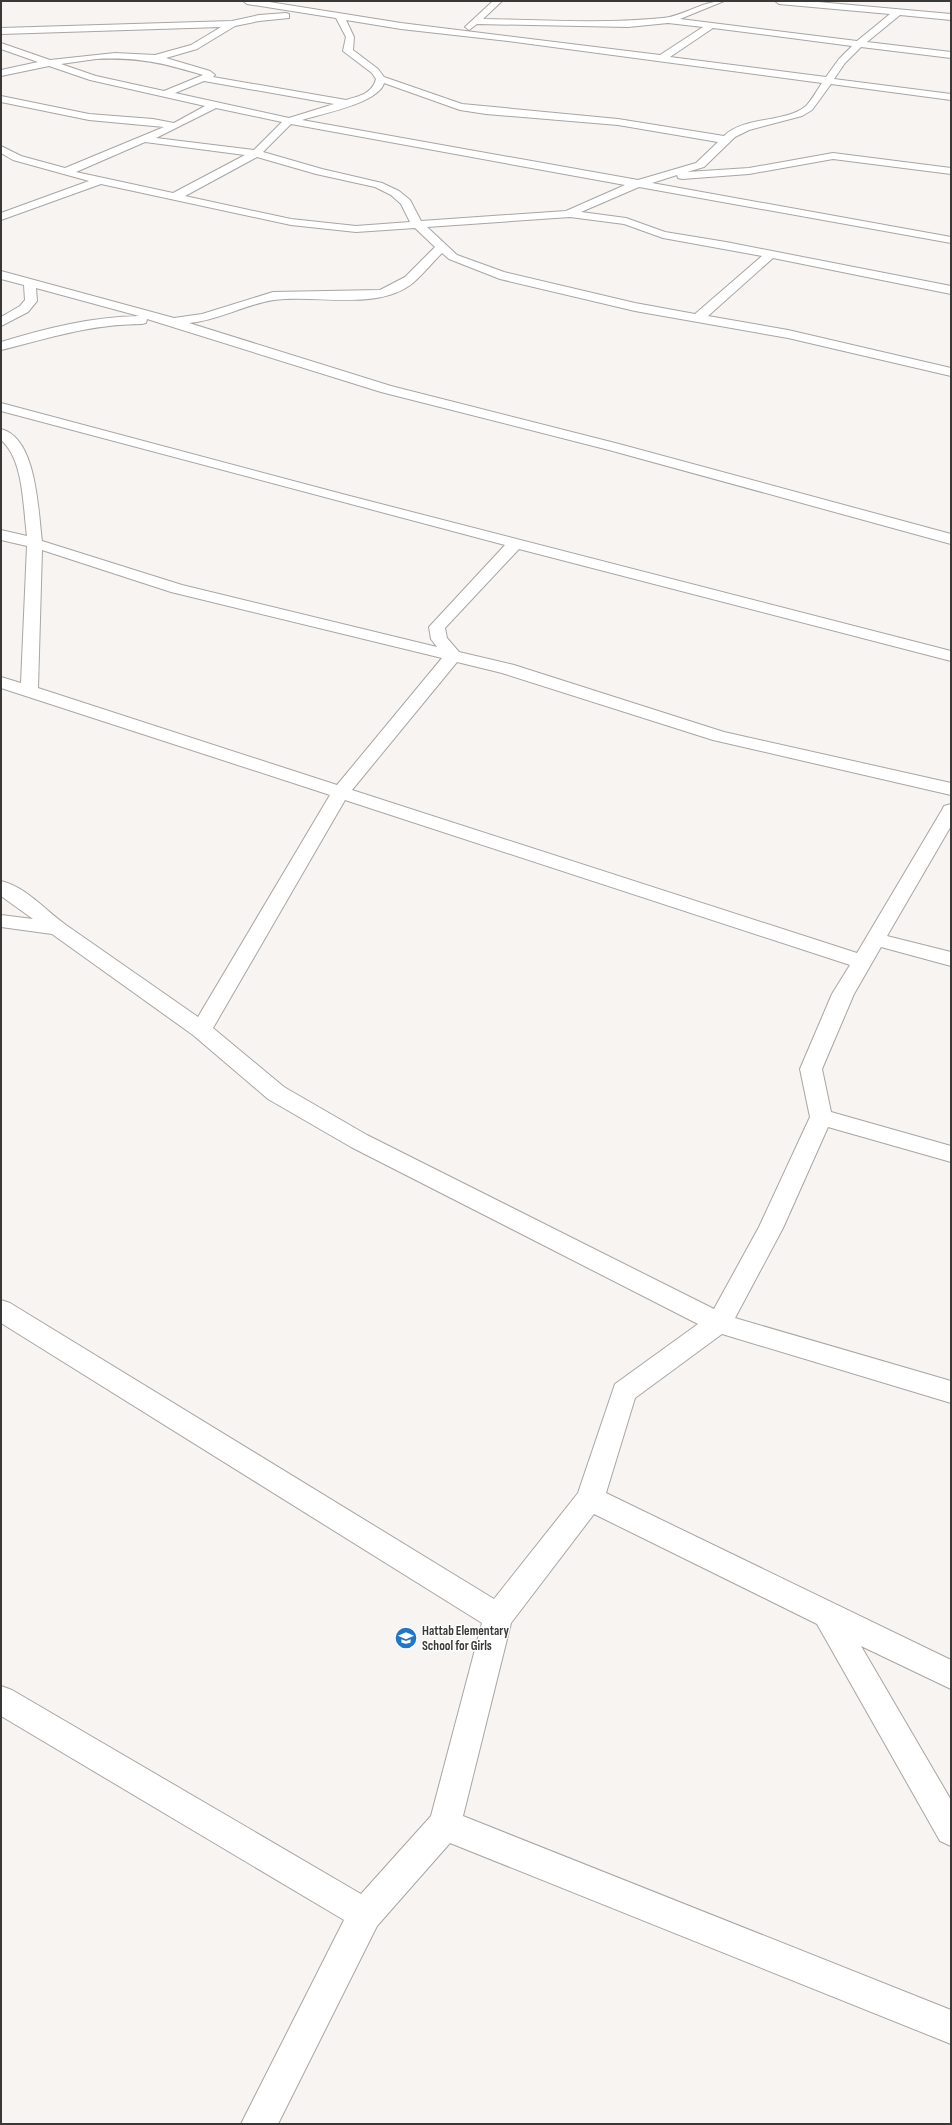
<svg xmlns="http://www.w3.org/2000/svg" width="952" height="2125" font-family="'Sofia Sans Condensed',sans-serif">
<style>
.lines{fill:none;stroke-linecap:round;stroke-linejoin:round}
.street-casing{stroke:#a8a5a3;stroke-width:2}
.street{fill:#fff;fill-rule:evenodd}
.labels{text-anchor:middle;dominant-baseline:central;stroke-width:3;stroke-linejoin:round;paint-order:stroke}
.near-poi-label{font-size:13px;font-weight:bold;fill:#393837;stroke:#fff;text-anchor:start}
</style>
<rect width="100%" height="100%" fill="#f7f4f2"/>
<g class="lines">
<!-- street casing -->
<g class="street-casing">
<g id="street">
<path d="M243,1h20l138,22 259,32 43,-28 -35,-4 -40,4 -151,-3 -8,6 -4,-3 28,-26h9l-19,18c60,1 120,5 180,-1 21,-2 39,-17 61,-17l-44,18 177,22 33,-27 -111,-10 -4,-3h32l144,13v6l-51,-5 -33,27 84,10v6l-90,-11 -16,16 -11,16 117,15v6l-120,-16 -19,26 -10,6 -53,14 -14,7 -31,30 -17,5 62,-4 84,-15 118,15v6l-118,-15 -84,15 -67,5 -4,-1 -1,-3 -25,8 299,54v6l-312,-56 -58,25 45,6 39,14 61,10 225,44v8l-178,-36 -65,58 80,14 163,38v8l-163,-38 -153,-27 -135,-32 -51,-20 -7,-6c-9,9 -18,20 -28,29 -35,30 -97,12 -140,18 -28,4 -54,20 -85,23l202,63 228,58 332,90v10l-342,-94 -228,-58 -234,-73 -1,4 -4,1c-50,0 -93,14 -141,26v-8c45,-14 90,-25 138,-26l-103,-28 1,13 -9,11 -27,14v-9l19,-11 5,-6 -1,-15 -23,-6v-8l173,47 28,-4 71,-22 107,-2 25,-13 30,-30 -20,-19 -59,4 -65,-7 -190,-41 -100,36v-7l88,-32 -76,-21 -12,-7v-7l20,10 44,12 99,-41 -75,-7 -88,-18v-6l88,18 64,5 21,4 31,-17 -115,-26 -41,-14 -48,10v-6l37,-8 -37,-13v-6l49,17 65,-7 40,2 36,-10 30,-18 -220,7v-6l231,-7 27,-6 27,-2 3,1v4l-30,3 -24,5 -38,23 -31,9 44,13 5,4 -2,2 133,23c13,-4 26,-6 30,-21l-4,-6 -29,-22 3,-14 -10,-19 -89,-14zM346,20l55,9 107,12 314,42c-5,7 -10,17 -16,23 -20,17 -62,10 -82,30l-106,-17 -156,-15 -78,-27 -6,-8 -25,-19 1,-13zM713,28l139,18 -13,13 -13,18 -156,-20zM96,59c42,-2 67,4 107,16l-39,16 -68,-15 -35,-12zM204,81l130,23 -45,14 -114,-25zM384,83l76,27 26,4 132,11 100,17 -22,21 -58,17 -336,-60c19,-6 77,-17 82,-37zM216,108l66,14 -28,28 -98,-12zM291,124l334,61 -59,26 -145,10 -11,-21 -11,-9 -17,-8 -60,-14 -59,-17zM145,142l100,13 -72,38 -97,-21zM257,157l59,17 59,13 16,8 10,9 9,18 -54,4 -65,-7 -106,-23zM570,217l54,7 39,14 99,18 -67,58 -60,-11 -131,-31 -47,-17 -30,-28z"/>
<path d="M1,403l345,92 605,156v10l-432,-112 -74,79 2,10 12,14 55,13 210,67 227,51v12l-238,-55 -211,-67 -45,-11 -105,128 505,163 85,-143 2,-4 7,-2v22l-64,110 64,16v14l-70,-19 -27,47 -32,75 9,43 120,34v16l-123,-35 -45,101 -48,90 216,63v22l-229,-69 -87,64 -29,95 345,167v29l-90,-43 90,154v46l-11,-5 -123,-217 -223,-110 -83,109 -48,193 488,194v34l-501,-201 -73,83 -99,198h-37l103,-204 -343,-204v-30l11,4 349,204 70,-78 51,-193 -481,-300v-23l9,3 484,296 84,-106 37,-109 83,-60 -347,-177 -83,-48 -75,-64 -141,-101 -51,-7v-12l32,4 -32,-23v-15c25,6 44,29 65,44 44,31 88,61 132,92l132,-222 -329,-107v-11l20,6 6,-137 -26,-6v-10l26,6c-4,-28 -3,-77 -26,-96v-11c36,9 37,82 41,112l140,44 255,62 -6,-8 -2,-12 76,-82 -504,-134zM42,550l129,42 271,66 -105,127 -299,-97zM345,800l505,165 -18,29 -32,75 10,48 -51,110 -45,82 -347,-174 -83,-48 -71,-59z"/>
</g>
</g>
<!-- street -->
<use href="#street" class="street"/>
</g>
<!-- icons -->
<defs>
<g id="school-disc" transform="scale(1.15)"><circle r="9.5" fill="#2177c5" stroke="#fff"/><path d="M0-5L7-2L0 1L-7-2ZM-4 1L0 2.5L4 1V4Q0 6-4 4Z" fill="#fff"/></g>
</defs>
<g fill-rule="evenodd">
<use href="#school-disc" x="406" y="1638"/>
</g>
<g class="labels">
<!-- near-poi labels -->
<g class="near-poi-label">
<text x="422" y="1631">Hattab Elementary<tspan x="422" dy="15">School for Girls</tspan></text>
</g>
</g>
<!-- border -->
<rect width="952" height="2125" fill="none" stroke="#393837" stroke-width="4"/>
</svg>
